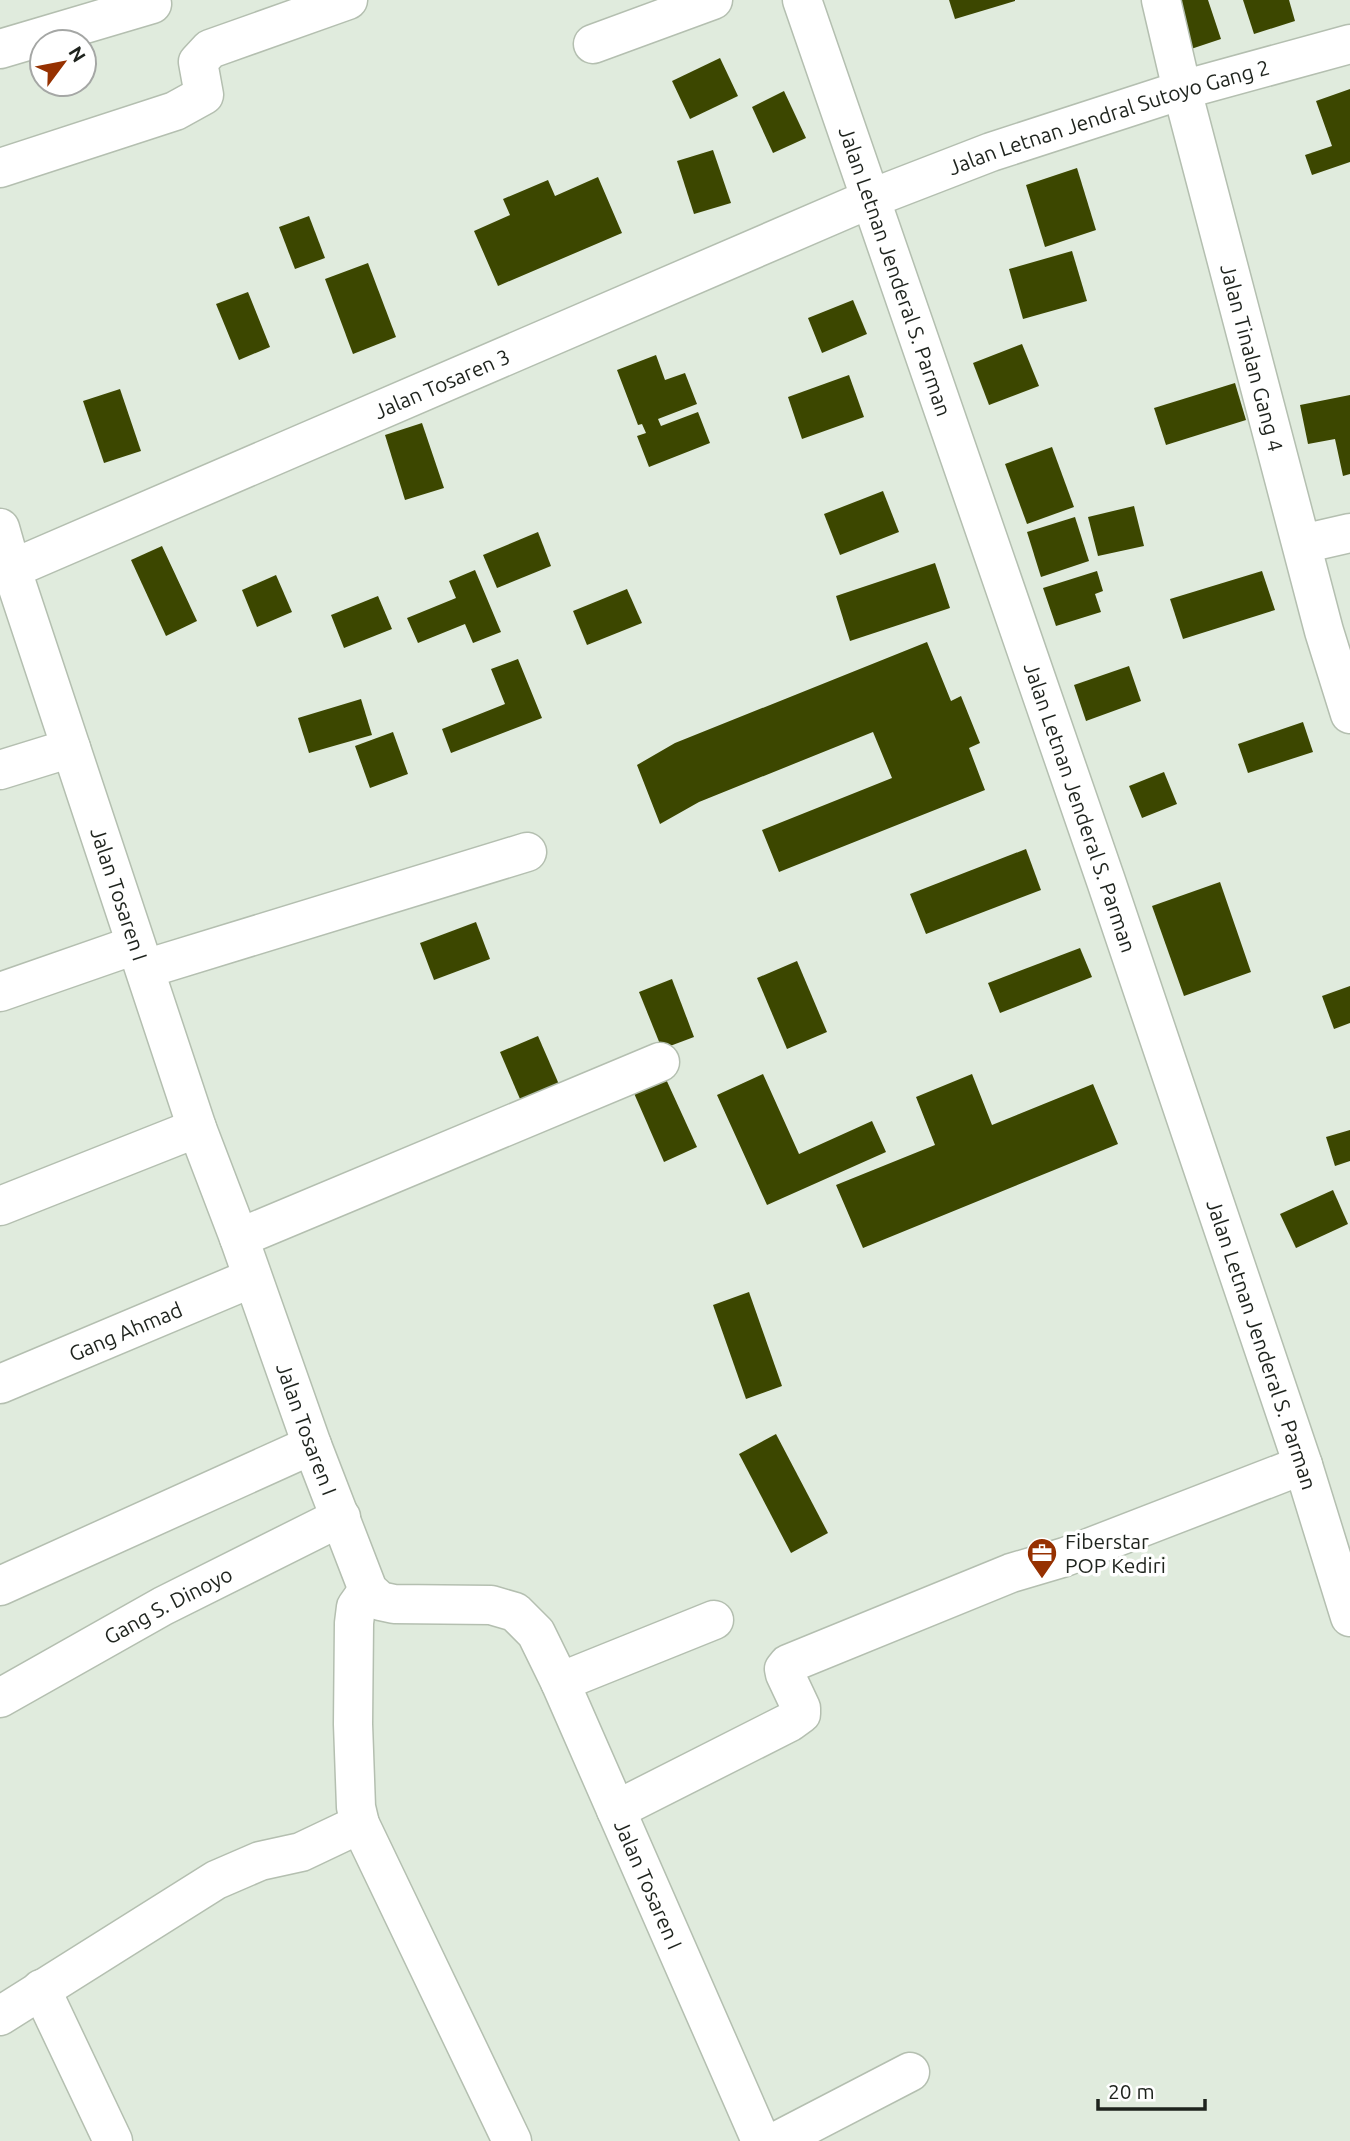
<svg xmlns="http://www.w3.org/2000/svg" width="1350" height="2141" font-family="Ubuntu,sans-serif">
<style>
.building{fill:#3c4700}
.lines{fill:none;stroke-linecap:round;stroke-linejoin:round}
.minor-casing{stroke:#b4bfb0;stroke-width:41}
.major-casing{stroke:#b4bfb0;stroke-width:41}
.minor{stroke:#fff;stroke-width:38}
.major{stroke:#fff;stroke-width:38}
.labels{text-anchor:middle;dominant-baseline:central;stroke-width:7;stroke-linejoin:round;paint-order:stroke}
.street-label{font-size:21px;fill:#1e231d;stroke:#fff}
.poi-label{font-size:21px;fill:#1e231d;stroke:#fff;text-anchor:start}
</style>
<rect width="100%" height="100%" fill="#e0ebdd"/>
<!-- building -->
<g class="building">
<path d="M949,0h66v1l-60,18z"/>
<path d="M1167,0h41l13,39 -36,12z"/>
<path d="M1243,0h46l6,21 -41,13z"/>
<path d="M720,58l18,38 -48,23 -18,-38z"/>
<path d="M1350,89v73l-38,13 -7,-20 27,-9 -16,-45z"/>
<path d="M784,91l22,47 -33,15 -21,-46z"/>
<path d="M713,150l18,53 -37,11 -17,-53z"/>
<path d="M1077,168l19,62 -51,17 -19,-62z"/>
<path d="M598,177l24,56 -124,53 -24,-55 36,-16 -7,-16 45,-19 7,16z"/>
<path d="M309,216l16,42 -30,11 -16,-42z"/>
<path d="M1072,251l15,50 -64,18 -14,-50z"/>
<path d="M368,263l28,74 -43,17 -28,-75z"/>
<path d="M248,292l22,55 -31,13 -23,-56z"/>
<path d="M853,300l14,34 -45,19 -14,-35z"/>
<path d="M1022,344l17,42 -50,19 -16,-42z"/>
<path d="M656,355l9,25 20,-7 12,31 -39,15 3,7 37,-14 12,31 -61,24 -12,-31 9,-3 -4,-9 -4,1 -21,-55z"/>
<path d="M849,375l15,42 -62,22 -14,-42z"/>
<path d="M1235,383l11,37 -80,25 -12,-37z"/>
<path d="M120,389l21,62 -37,12 -21,-62z"/>
<path d="M1350,395v79l-7,2 -8,-37 -27,5 -8,-39z"/>
<path d="M422,423l22,65 -39,12 -20,-65z"/>
<path d="M1052,447l22,60 -47,17 -22,-60z"/>
<path d="M883,491l16,41 -59,23 -16,-41z"/>
<path d="M1134,506l10,40 -46,10 -10,-39z"/>
<path d="M1075,517l14,44 -48,16 -14,-45z"/>
<path d="M538,532l13,34 -54,22 -14,-33z"/>
<path d="M162,546l35,75 -31,15 -35,-76z"/>
<path d="M935,563l15,45 -100,33 -14,-45z"/>
<path d="M475,570l26,62 -28,11 -8,-19 -47,19 -11,-25 49,-20 -7,-17z"/>
<path d="M1097,571l6,20 -8,3 6,18 -45,14 -13,-38z"/>
<path d="M1262,571l13,39 -92,29 -13,-40z"/>
<path d="M276,575l16,37 -35,15 -15,-37z"/>
<path d="M627,589l15,34 -55,22 -14,-34z"/>
<path d="M378,596l14,33 -48,19 -13,-33z"/>
<path d="M927,642l24,59 10,-5 19,47 -11,5 16,42 -206,82 -17,-42 130,-52 -19,-46 -174,70 -39,22 -23,-59 38,-22z"/>
<path d="M518,659l24,59 -91,35 -9,-24 63,-25 -14,-35z"/>
<path d="M1129,666l12,35 -55,20 -12,-36z"/>
<path d="M361,699l11,36 -63,18 -11,-35z"/>
<path d="M1303,722l10,30 -65,21 -10,-29z"/>
<path d="M393,732l15,42 -38,14 -15,-42z"/>
<path d="M1164,772l13,32 -35,14 -13,-32z"/>
<path d="M1026,849l15,41 -115,44 -16,-40z"/>
<path d="M1220,882l31,90 -67,24 -32,-90z"/>
<path d="M476,922l14,37 -56,21 -14,-37z"/>
<path d="M1080,948l12,29 -92,36 -12,-30z"/>
<path d="M797,961l30,71 -40,17 -30,-71z"/>
<path d="M672,979l22,58 -32,12 -23,-57z"/>
<path d="M1350,986v37l-16,6 -12,-33z"/>
<path d="M538,1036l23,53 -38,17 -23,-54z"/>
<path d="M763,1074l36,80 73,-33 14,31 -119,53 -50,-110z"/>
<path d="M972,1074l20,51 101,-41 25,60 -255,104 -27,-63 99,-40 -19,-48z"/>
<path d="M665,1077l32,70 -33,15 -31,-71z"/>
<path d="M1350,1130v31l-15,5 -9,-29z"/>
<path d="M1333,1190l15,34 -52,24 -16,-34z"/>
<path d="M749,1292l33,94 -36,13 -33,-94z"/>
<path d="M776,1434l52,99 -37,20 -52,-99z"/>
</g>
<g class="lines">
<!-- minor casing -->
<g class="minor-casing">
<g id="minor">
<path id="s1" d="M1161,0l21,90 142,541 26,83"/>
<path d="M593,44l120,-44"/>
<path d="M0,49l152,-45"/>
<path d="M0,168l175,-57 29,-16 -6,-33 12,-13 138,-49"/>
<path id="s2" d="M0,528l12,42 185,558 42,110 73,207 56,145 12,11 14,3 97,1 24,7 21,21 24,49 201,459"/>
<path d="M1302,544l48,-11"/>
<path id="s3" d="M0,574l872,-376 119,-46 191,-62 168,-46"/>
<path d="M0,770l71,-22"/>
<path d="M145,969l382,-117"/>
<path d="M0,992l135,-47"/>
<path d="M0,1206l197,-78"/>
<path d="M239,1238l421,-176"/>
<path id="s4" d="M0,1384l252,-106"/>
<path d="M0,1586l312,-141"/>
<path d="M368,1590l-12,17 -2,16 -1,101 3,83 4,17 152,317"/>
<path d="M560,1682l154,-62"/>
<path id="s5" d="M0,1698l163,-92 178,-89"/>
<path d="M616,1810l174,-88 11,-8v-6l-16,-34 -1,-5 4,-5 223,-91 54,-16 238,-92"/>
<path d="M41,1989l72,152"/>
<path d="M0,2016l216,-136 44,-19 41,-9 59,-28"/>
<path d="M777,2141l133,-69"/>
</g>
</g>
<!-- major casing -->
<g class="major-casing">
<g id="major">
<path id="s6" d="M802,0l304,881 197,584 47,152"/>
</g>
</g>
<!-- minor -->
<use href="#minor" class="minor"/>
<!-- major -->
<use href="#major" class="major"/>
</g>
<!-- icons -->
<defs>
<g id="office-pin" transform="scale(1.575)"><path d="M0 17L-7.5 6A9.5 9.5 0 1 1 7.5 6Z" fill="#963101" stroke="#fff"/><path d="M-6-3h4V-5.5h4V-3h4V5H-6ZM-1-4.5V-3h2v-1.5ZM-6 0V1H6V0Z" fill="#fff"/></g>
</defs>
<g fill-rule="evenodd">
<use href="#office-pin" x="1042" y="1553"/>
</g>
<g class="labels">
<!-- street labels -->
<g class="street-label">
<text stroke="none"><textPath href="#s3" startOffset="1200">Jalan Letnan Jendral Sutoyo Gang 2</textPath></text>
<text stroke="none"><textPath href="#s6" startOffset="287">Jalan Letnan Jenderal S. Parman</textPath></text>
<text stroke="none"><textPath href="#s1" startOffset="369">Jalan Tinalan Gang 4</textPath></text>
<text stroke="none"><textPath href="#s3" startOffset="481">Jalan Tosaren 3</textPath></text>
<text stroke="none"><textPath href="#s6" startOffset="854">Jalan Letnan Jenderal S. Parman</textPath></text>
<text stroke="none"><textPath href="#s2" startOffset="385">Jalan Tosaren I</textPath></text>
<text stroke="none"><textPath href="#s4" startOffset="136">Gang Ahmad</textPath></text>
<text stroke="none"><textPath href="#s6" startOffset="1421">Jalan Letnan Jenderal S. Parman</textPath></text>
<text stroke="none"><textPath href="#s2" startOffset="952">Jalan Tosaren I</textPath></text>
<text stroke="none"><textPath href="#s5" startOffset="192">Gang S. Dinoyo</textPath></text>
<text stroke="none"><textPath href="#s2" startOffset="1582">Jalan Tosaren I</textPath></text>
</g>
<!-- poi labels -->
<g class="poi-label">
<text x="1065" y="1541">Fiberstar<tspan x="1065" dy="24">POP Kediri</tspan></text>
</g>
</g>
<!-- north arrow -->
<g transform="translate(63 63) rotate(58)"><circle r="33" fill="#ffffff" stroke="#a5a7a5" stroke-width="2"/>
<path d="M0-5L12 26L0 18L-12 26Z" fill="#963101"/>
<text y="-10" font-size="19" font-weight="bold" text-anchor="middle" fill="#1e231d">N</text>
</g>
<!-- scale -->
<path d="M1098 2099v10h107v-10" fill="none" stroke="#1e231d" stroke-width="3.5"/>
<text x="1108" y="2099" font-size="21" fill="#1e231d" stroke="#ffffff" stroke-width="5" paint-order="stroke">20 m</text>
</svg>
